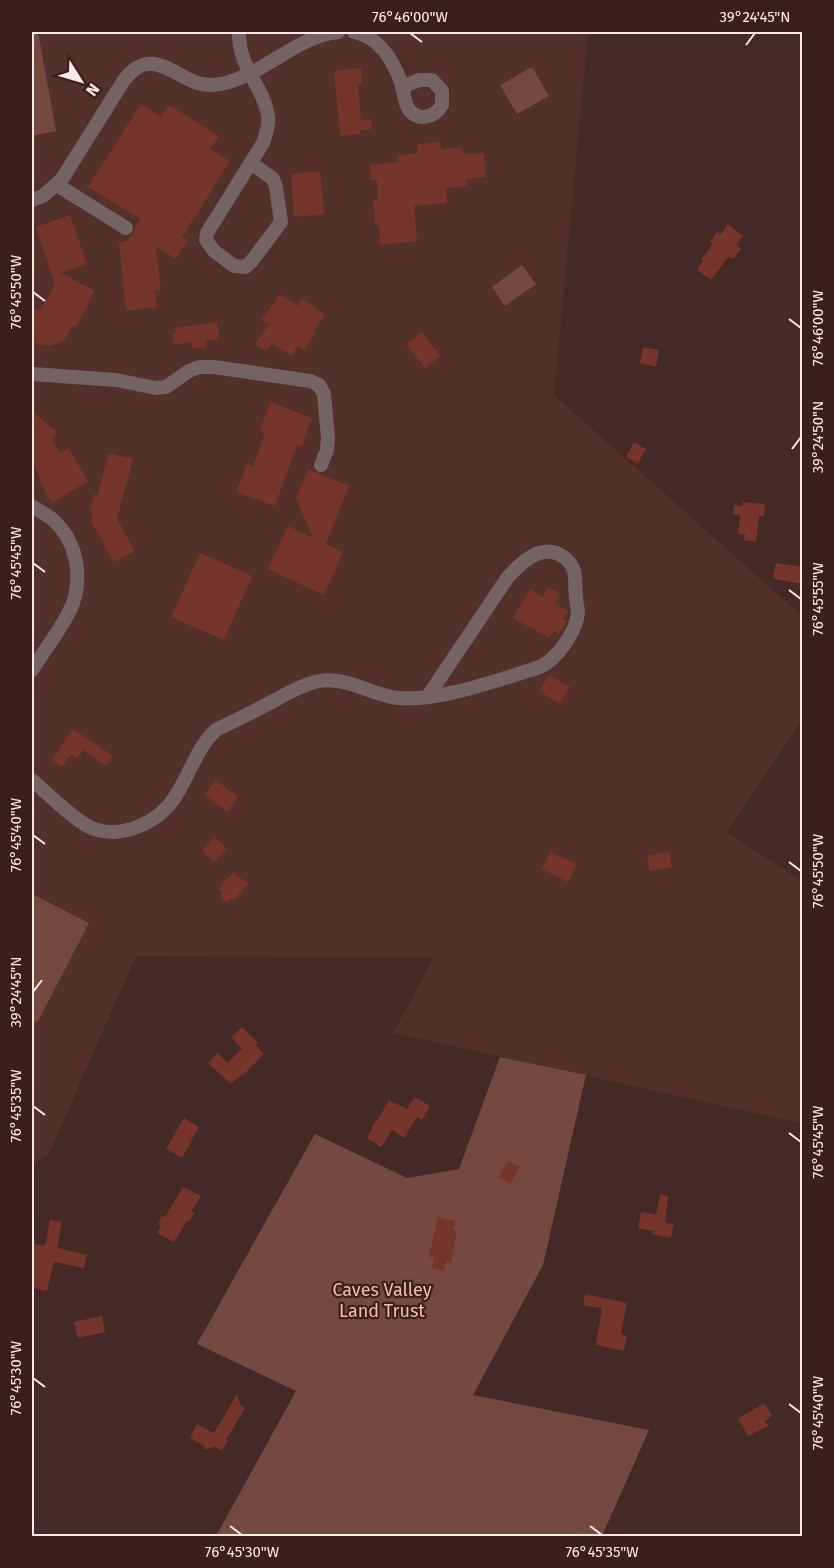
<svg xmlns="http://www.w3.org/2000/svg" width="834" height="1568" font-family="'Fira Sans',sans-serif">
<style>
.built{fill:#53302a}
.green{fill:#754941}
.building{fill:#75352b}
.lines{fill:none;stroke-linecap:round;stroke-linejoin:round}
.minor{stroke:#736462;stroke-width:14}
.ticks{fill:none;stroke:#fdeae6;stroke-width:2}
.labels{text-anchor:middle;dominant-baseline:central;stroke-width:4.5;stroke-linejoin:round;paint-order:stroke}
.park-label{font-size:18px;fill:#f8baaf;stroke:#3a1f1b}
.neatline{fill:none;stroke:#fdeae6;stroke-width:2}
.ticks-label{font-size:15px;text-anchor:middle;fill:#fdeae6}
</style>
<rect width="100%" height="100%" fill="#452924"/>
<!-- built -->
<path class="built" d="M32,32h556l-34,363 248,221v104l-75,112 75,49v235l-2,7 -407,-90 40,-75 -297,-2 -87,198 -17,12z"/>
<!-- green -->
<g class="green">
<path d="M32,32h6l18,99 -24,5z"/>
<path d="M532,67l17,29 -32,18 -17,-29z"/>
<path d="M522,265l14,19 -31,22 -13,-19z"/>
<path d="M32,894l57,29 -52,100 -5,-3z"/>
<path d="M500,1057l86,18 -43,190 -70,130 176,35 -47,106h-386l80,-145 -99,-47 118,-210 92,44 52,-9z"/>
</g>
<!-- building -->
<g class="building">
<path d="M361,68l1,15 -4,1 3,36 10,-1 1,10 -12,1v4l-20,2 -6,-65z"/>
<path d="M141,104l20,13 8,-12 50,31 -9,13 20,12 -48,76 6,3 -12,19 -20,-12 5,43 -6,1 2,16 -31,4 -7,-69h6l8,-9 7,-14 -52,-32z"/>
<path d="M440,142l1,7 21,-2 1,7 21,-1 2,24 -19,2v7l-21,2 1,15 -33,3 3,35 -37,4 -1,-20h-4l-2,-25 5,-1 -1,-19h-6l-1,-15 28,-3 -1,-7 21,-2 -1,-9z"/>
<path d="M320,171l4,43 -30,3 -3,-43z"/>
<path d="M70,215l17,49 -26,9 34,18 -19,36 -3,-1 -10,15 -13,5 -18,-2v-35l9,1 14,-26 -19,-57z"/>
<path d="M728,224l15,12 -7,9 5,4 -8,10 -4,-3 -18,24 -14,-10 6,-9 -2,-1 12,-16 -3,-3 7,-9 4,2z"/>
<path d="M280,294l17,12 6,-7 22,16 -12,16 3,2 -12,17 -6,-4 -7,10 -19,-13 -6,8 -11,-7 14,-19 -8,-5z"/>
<path d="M217,322l2,17 -14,2 1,6 -14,2 -1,-7 -17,3 -2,-12h4l-1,-5z"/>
<path d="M422,332l19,24 -16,12 -19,-24z"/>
<path d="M643,347l16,3 -3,17 -16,-4z"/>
<path d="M270,402l42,16 -10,28 -5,-1 -22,61 -39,-14 11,-28 6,2 12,-33 -5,-2z"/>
<path d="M32,411l25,21 -5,7 8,14 8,-5 20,33 -36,22 -13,-22 2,-2 -9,-17z"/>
<path d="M634,442l12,7 -8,15 -12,-7z"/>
<path d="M109,453l24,6 -16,60 18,32 -21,11 -23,-41 2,-9 -3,-1 5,-18 2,3z"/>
<path d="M308,469l41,17 -23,58 17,8 -19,43 -56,-26 20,-43 25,12 -17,-40z"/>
<path d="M743,502l22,2 -1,12h-5l-3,26 -12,-2 1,-6h-7l2,-19h-7l1,-10 8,1z"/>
<path d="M200,553l52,23 -28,64 -53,-23z"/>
<path d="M776,563l26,4v17l-27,-5 -2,-3z"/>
<path d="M548,587l12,7 -5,9 13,8 -5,8 4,2 -8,13 -5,-3 -5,7 -36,-20 17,-29 13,8z"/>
<path d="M549,675l21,12 -10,17 -21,-13z"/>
<path d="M73,729l40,27 -7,10 -23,-16 -6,9 -6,-5 -9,13 -10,-7z"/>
<path d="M216,780l22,17 -11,15 -22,-17z"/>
<path d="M215,837l12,12 -13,13 -12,-12z"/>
<path d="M550,852l27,12 -9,18 -26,-13z"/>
<path d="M669,852l3,15 -22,4 -3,-15z"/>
<path d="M233,872l15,12 -14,16 -3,-2 -4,5 -7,-6 3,-4 -5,-4z"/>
<path d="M242,1027l16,16 -2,2 8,9 -22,22 -1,-1 -10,9 -23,-21 10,-10 9,10 15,-14 -11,-12z"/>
<path d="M414,1097l16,9 -8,14 -5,-3 -13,21 -12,-8 -11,17 -14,-9 9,-18 1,1 12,-21 18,9z"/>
<path d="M184,1118l15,9 -17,31 -16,-9z"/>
<path d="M508,1161l12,6 -10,17 -11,-7z"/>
<path d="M183,1187l18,9 -10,15 4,2 -6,9 -2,-1 -13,21 -17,-9 4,-7 -3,-2 4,-8 3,1z"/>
<path d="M660,1194l8,2 -3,27 9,1 -3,14 -19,-4 1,-3 -15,-3 3,-16 15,3z"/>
<path d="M438,1217l17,4 -2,9 4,1 -6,31 -5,-1 -2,10 -12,-2 2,-11 -5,-1z"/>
<path d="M50,1220l12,2 -5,26 30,7 -3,13 -30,-6 -7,29 -15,-3v-35l1,-9 12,2z"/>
<path d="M585,1294l42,9 -6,31 6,2 -3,15 -28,-6 6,-37 -19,-3z"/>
<path d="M102,1316l3,16 -27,6 -4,-16z"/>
<path d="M237,1394l4,12 4,2 -19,32h2l-6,11 -9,-5 -2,3 -2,-1 -4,2 -1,-4 -14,-8 7,-14 17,9z"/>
<path d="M764,1403l8,13 -7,5 3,5 -20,10 -10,-17z"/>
</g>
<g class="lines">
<!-- minor -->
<g class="minor">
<path d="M239,32c-1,35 24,53 29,84 1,9 -2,19 -5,27l-56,90 -1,7 8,11 20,15 11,1 6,-5 30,-40 -5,-35 -3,-8 -22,-16"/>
<path d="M354,32c26,5 40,30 48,53 2,7 2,16 6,23 9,15 27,9 34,-3v-14l-10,-11h-13l-17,7"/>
<path d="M57,185l69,43"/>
<path d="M32,200l11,-4 19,-17 62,-99c30,-40 55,6 87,5 45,-2 83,-49 127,-53"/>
<path d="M32,374l84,6 40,8 10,-1 23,-16 10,-4h15l96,14 9,4 5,9 4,44 -1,12 -6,15"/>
<path d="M32,506c6,4 13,8 19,12 25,21 32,55 22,85 -8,22 -29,47 -41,67"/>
<path d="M32,780c14,12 45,43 62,49 29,10 65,-7 81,-32 14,-21 22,-50 41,-67 20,-10 41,-20 61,-31 13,-7 27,-15 42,-18 26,-5 53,14 79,17 41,4 103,-19 142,-31 17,-8 37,-36 38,-55 0,-4 -2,-9 -2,-14 -1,-9 0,-19 -2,-27 -2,-8 -8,-13 -15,-17 -20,-9 -38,9 -51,23l-80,119"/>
</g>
</g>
<!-- ticks -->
<path class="ticks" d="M410,33l12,9M746,45l9,-12M33,292l12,9M789,319l12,9M792,449l9,-12M33,563l12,9M789,590l12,9M33,835l12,9M789,862l12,9M33,992l9,-12M33,1106l12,9M789,1133l12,9M33,1378l12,9M789,1404l12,9M230,1526l12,9M590,1526l12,9"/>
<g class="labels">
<!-- park labels -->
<g class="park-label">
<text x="382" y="1290">Caves Valley<tspan x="382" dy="21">Land Trust</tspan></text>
</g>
</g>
<!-- border -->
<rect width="834" height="1568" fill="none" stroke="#3a1f1b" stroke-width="66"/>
<!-- north arrow -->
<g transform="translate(81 81) rotate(127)" stroke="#3a1f1b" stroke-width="4.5" paint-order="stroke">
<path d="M0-4.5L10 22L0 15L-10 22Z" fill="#fdeae6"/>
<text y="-9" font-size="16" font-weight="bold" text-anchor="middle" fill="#fdeae6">N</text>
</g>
<rect x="33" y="33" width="768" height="1502" class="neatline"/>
<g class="ticks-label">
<text x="410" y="22">76°46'00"W</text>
<text x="755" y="22">39°24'45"N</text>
<text transform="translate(16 292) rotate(-90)" y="5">76°45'50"W</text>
<text transform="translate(818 328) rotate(-90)" y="5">76°46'00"W</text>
<text transform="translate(818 437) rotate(-90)" y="5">39°24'50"N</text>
<text transform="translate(16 563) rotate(-90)" y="5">76°45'45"W</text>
<text transform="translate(818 599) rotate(-90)" y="5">76°45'55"W</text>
<text transform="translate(16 835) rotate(-90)" y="5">76°45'40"W</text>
<text transform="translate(818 871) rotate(-90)" y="5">76°45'50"W</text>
<text transform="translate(16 992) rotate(-90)" y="5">39°24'45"N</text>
<text transform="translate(16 1106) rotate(-90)" y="5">76°45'35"W</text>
<text transform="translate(818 1142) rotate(-90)" y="5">76°45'45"W</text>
<text transform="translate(16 1378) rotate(-90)" y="5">76°45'30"W</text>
<text transform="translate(818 1413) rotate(-90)" y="5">76°45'40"W</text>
<text x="242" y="1557">76°45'30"W</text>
<text x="602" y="1557">76°45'35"W</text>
</g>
</svg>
